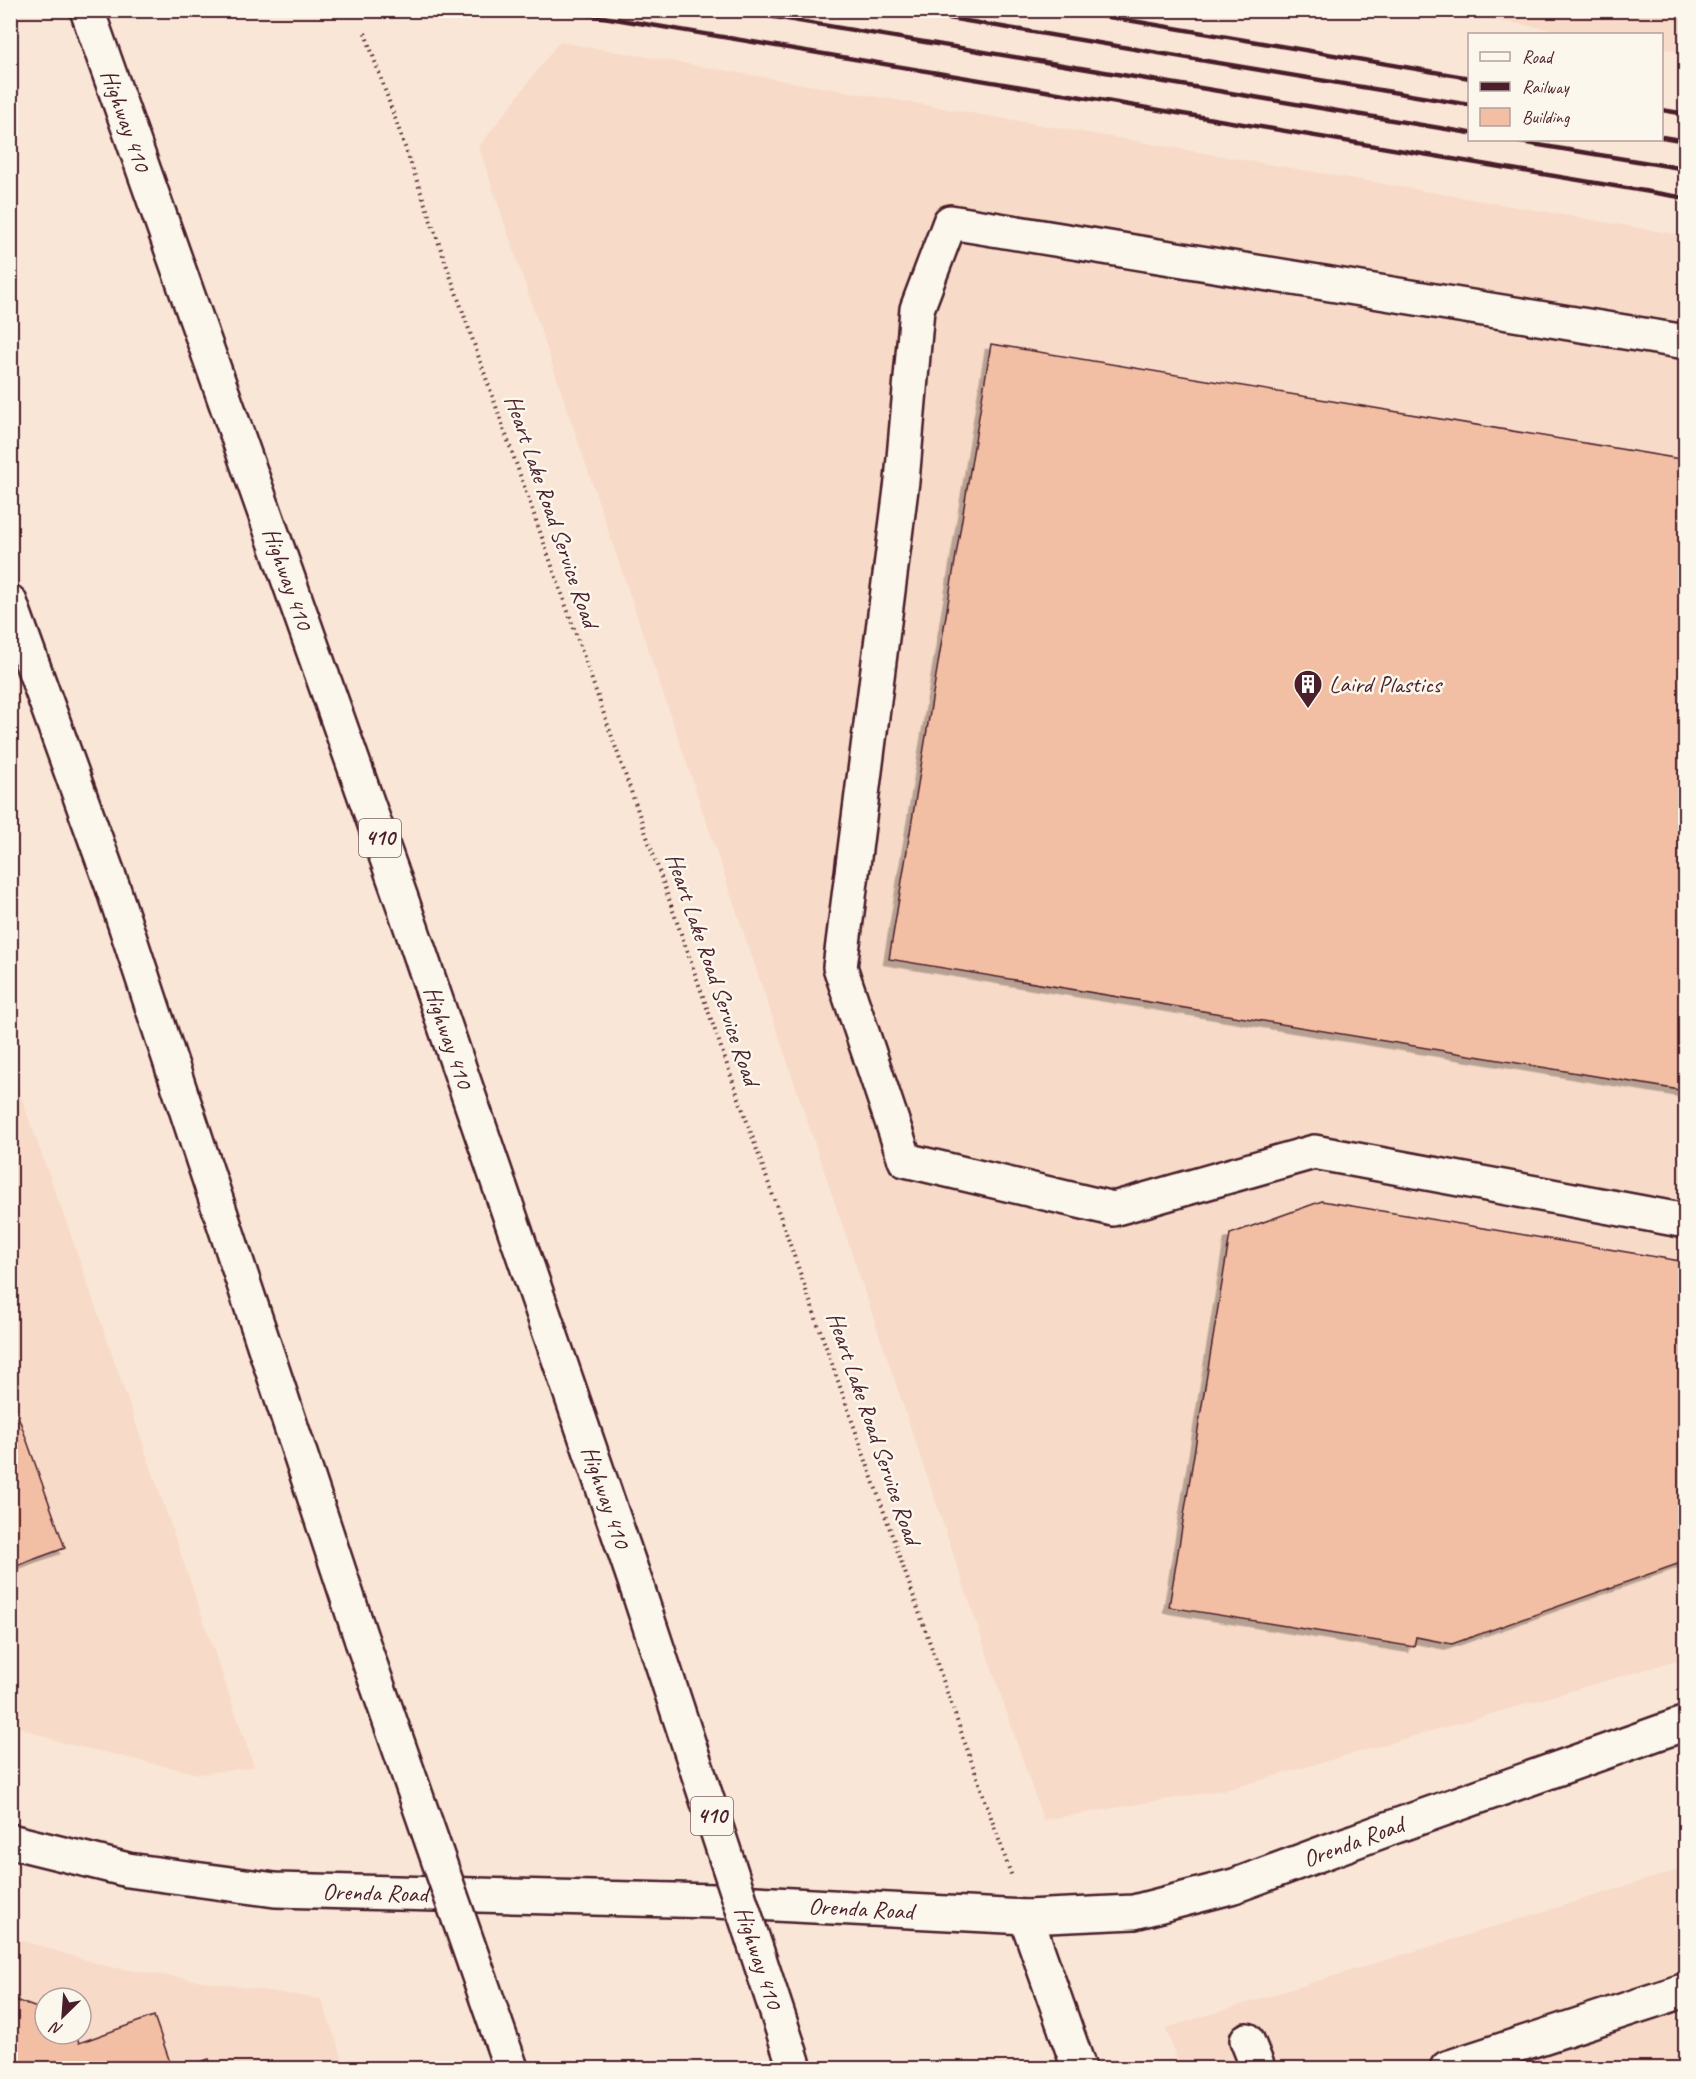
<svg xmlns="http://www.w3.org/2000/svg" width="1696" height="2079" font-family="Caveat,sans-serif">
<style>
.built{fill:#f7dac7;fill-rule:evenodd}
.building{fill:#f3bfa4;stroke:#4a1f2b;stroke-width:1.5;filter:url(#shadow)}
.lines{fill:none;stroke-linecap:round;stroke-linejoin:round}
.minor-casing{stroke:#4a1f2b;stroke-width:38}
.highway-casing{stroke:#4a1f2b;stroke-width:38}
.path{stroke:#4a1f2b;stroke-width:4;stroke-dasharray:1.5 4.5;stroke-linecap:butt}
.minor{stroke:#fbf7ec;stroke-width:33}
.highway{stroke:#fbf7ec;stroke-width:33}
.rail{stroke:#4a1f2b;stroke-width:4.5}
.highway-bridge-casing{stroke:#4a1f2b;stroke-width:38;stroke-linecap:butt}
.highway-bridge{stroke:#fbf7ec;stroke-width:33}
.labels{text-anchor:middle;dominant-baseline:central;stroke-width:5;stroke-linejoin:round;paint-order:stroke}
.shield{fill:#fbf7ec;stroke:#7f6065;stroke-width:1.5}
.shield-label{font-size:22px;font-weight:bold;fill:#4a1f2b}
.street-label{font-size:24px;fill:#4a1f2b;stroke:#fbf7ec}
.poi-label{font-size:24px;fill:#4a1f2b;stroke:#fbf7ec;text-anchor:start}
</style>
<defs>
<filter id="shadow"><feDropShadow dx="-5.5" dy="5.5" stdDeviation="0" flood-color="#0004"/></filter>
</defs>
<rect width="100%" height="100%" fill="#f9e6d6"/>
<filter id="ink" filterUnits="userSpaceOnUse"><feTurbulence type="fractalNoise" baseFrequency=".0167" numOctaves="2"/><feDisplacementMap in="SourceGraphic" scale="12" xChannelSelector="R" yChannelSelector="G"/><feConvolveMatrix kernelMatrix="1 2 1 2 8 2 1 2 1" color-interpolation-filters="sRGB"/></filter>
<g filter="url(#ink)">
<!-- built -->
<g class="built">
<path d="M1437,11h248v41l-23,-4v-14h-81z"/>
<path d="M559,42l1126,194v1422l-456,131 -186,31 -564,-1673z"/>
<path d="M10,1067l60,166 184,534 -55,7 -139,-32 -49,-18z"/>
<path d="M1685,1868v200h-505l-14,-40z"/>
<path d="M10,1937l99,30 212,32 25,69h-335zM45,1998h36v36h-36z"/>
</g>
<!-- building -->
<g class="building">
<path d="M991,344l695,116v631l-797,-132z"/>
<path d="M1322,1201l364,61v299l-234,83 -36,-7 -2,10 -245,-40 61,-373z"/>
<path d="M10,1393l55,155 -55,20z"/>
<path d="M10,1998l35,13v23h31l3,9 75,-27 18,52h-162z"/>
<path d="M209,2059l3,9h-30z"/>
</g>
<g class="lines">
<!-- minor casing -->
<g class="minor-casing">
<g id="minor">
<path d="M1686,342l-736,-120 -33,87 -15,172 -62,486 65,193 208,49 201,-57 372,69"/>
<path id="s1" d="M10,1841l118,29 147,20 440,11 311,16 108,-5 100,-26 159,-59 293,-104"/>
<path d="M1026,1917l53,151"/>
<path d="M1247,2040l11,28"/>
<path d="M1447,2068l239,-78"/>
</g>
</g>
<!-- highway casing -->
<g class="highway-casing">
<g id="highway">
<path id="s2" d="M87,10l315,891 235,686"/>
<path d="M10,602l102,283 250,756"/>
<path d="M788,2046l7,22"/>
</g>
</g>
<!-- path -->
<path class="path" d="M365,33l647,1844"/>
<!-- minor -->
<use href="#minor" class="minor"/>
<!-- highway -->
<use href="#highway" class="highway"/>
<!-- rail -->
<g class="rail">
<path d="M561,10l1125,188"/>
<path d="M733,10l737,123"/>
<path d="M901,10l569,95"/>
<path d="M1068,10l402,68"/>
<path d="M1662,110l24,4"/>
<path d="M1662,137l24,4"/>
<path d="M1508,140l178,29"/>
</g>
<!-- highway-bridge casing -->
<g class="highway-bridge-casing">
<g id="highway-bridge">
<path id="s3" d="M637,1587l151,459"/>
<path d="M362,1641l149,427"/>
</g>
</g>
<!-- highway-bridge -->
<use href="#highway-bridge" class="highway-bridge"/>
</g>
</g>
<!-- icons -->
<defs>
<g id="building-pin" transform="scale(1.5)"><path d="M0 17L-7.5 6A9.5 9.5 0 1 1 7.5 6Z" fill="#4a1f2b" stroke="#fbf7ec"/><path d="M-4-6H4V6H1V3H-1V6H-4ZM-2.5-4.3h1.7v1.8h-1.7ZM.8-4.3h1.7v1.8H.8ZM-2.5-1h1.7V.8h-1.7ZM.8-1h1.7V.8H.8Z" fill="#fff"/></g>
</defs>
<g fill-rule="evenodd">
<use href="#building-pin" x="1308" y="684"/>
</g>
<g class="labels">
<!-- shield labels -->
<g class="shield">
<rect x="359" y="819" width="42" height="38" rx="4.5"/>
<rect x="691" y="1797" width="42" height="38" rx="4.5"/>
</g>
<g class="shield-label">
<text x="380" y="838">410</text>
<text x="712" y="1816">410</text>
</g>
<!-- street labels -->
<g class="street-label">
<text stroke="none"><textPath href="#s2" startOffset="117">Highway 410</textPath></text>
<text transform="translate(552 511) rotate(71)">Heart Lake Road Service Road</text>
<text stroke="none"><textPath href="#s2" startOffset="603">Highway 410</textPath></text>
<text transform="translate(713 969) rotate(71)">Heart Lake Road Service Road</text>
<text stroke="none"><textPath href="#s2" startOffset="1089">Highway 410</textPath></text>
<text transform="translate(874 1428) rotate(71)">Heart Lake Road Service Road</text>
<text stroke="none"><textPath href="#s2" startOffset="1575">Highway 410</textPath></text>
<text stroke="none"><textPath href="#s1" startOffset="1360">Orenda Road</textPath></text>
<text stroke="none"><textPath href="#s1" startOffset="370">Orenda Road</textPath></text>
<text stroke="none"><textPath href="#s1" startOffset="856">Orenda Road</textPath></text>
<text stroke="none"><textPath href="#s3" startOffset="390">Highway 410</textPath></text>
</g>
<!-- poi labels -->
<g class="poi-label">
<text x="1329" y="684">Laird Plastics</text>
</g>
</g>
<!-- margin -->
<rect width="1696" height="2079" fill="none" stroke="#fbf7ec" stroke-width="36"/>
<rect x="18" y="18" width="1660" height="2043" fill="none" stroke="#4a1f2b" stroke-width="2" filter="url(#ink)"/>
<!-- legend -->
<rect x="1468" y="33" width="195" height="108" fill="#fbf7ec" stroke="#b4a19f" stroke-width="1.5"/>
<rect x="1480" y="52" width="30" height="9" fill="#fbf7ec" stroke="#b4a19f" stroke-width="1.5"/>
<text x="1522" y="63" font-size="18" fill="#4a1f2b">Road</text>
<rect x="1480" y="82" width="30" height="9" fill="#4a1f2b" stroke="#b4a19f" stroke-width="1.5"/>
<text x="1522" y="93" font-size="18" fill="#4a1f2b">Railway</text>
<rect x="1480" y="108" width="30" height="18" fill="#f3bfa4" stroke="#b4a19f" stroke-width="1.5"/>
<text x="1522" y="123" font-size="18" fill="#4a1f2b">Building</text>
<!-- north arrow -->
<g transform="translate(63 2016) rotate(205)"><circle r="28" fill="#fbf7ec" stroke="#b4a19f" stroke-width="1.5"/>
<path d="M0-4.5L10 22L0 15L-10 22Z" fill="#4a1f2b"/>
<text y="-9" font-size="16" font-weight="bold" text-anchor="middle" fill="#4a1f2b">N</text>
</g>
</svg>
